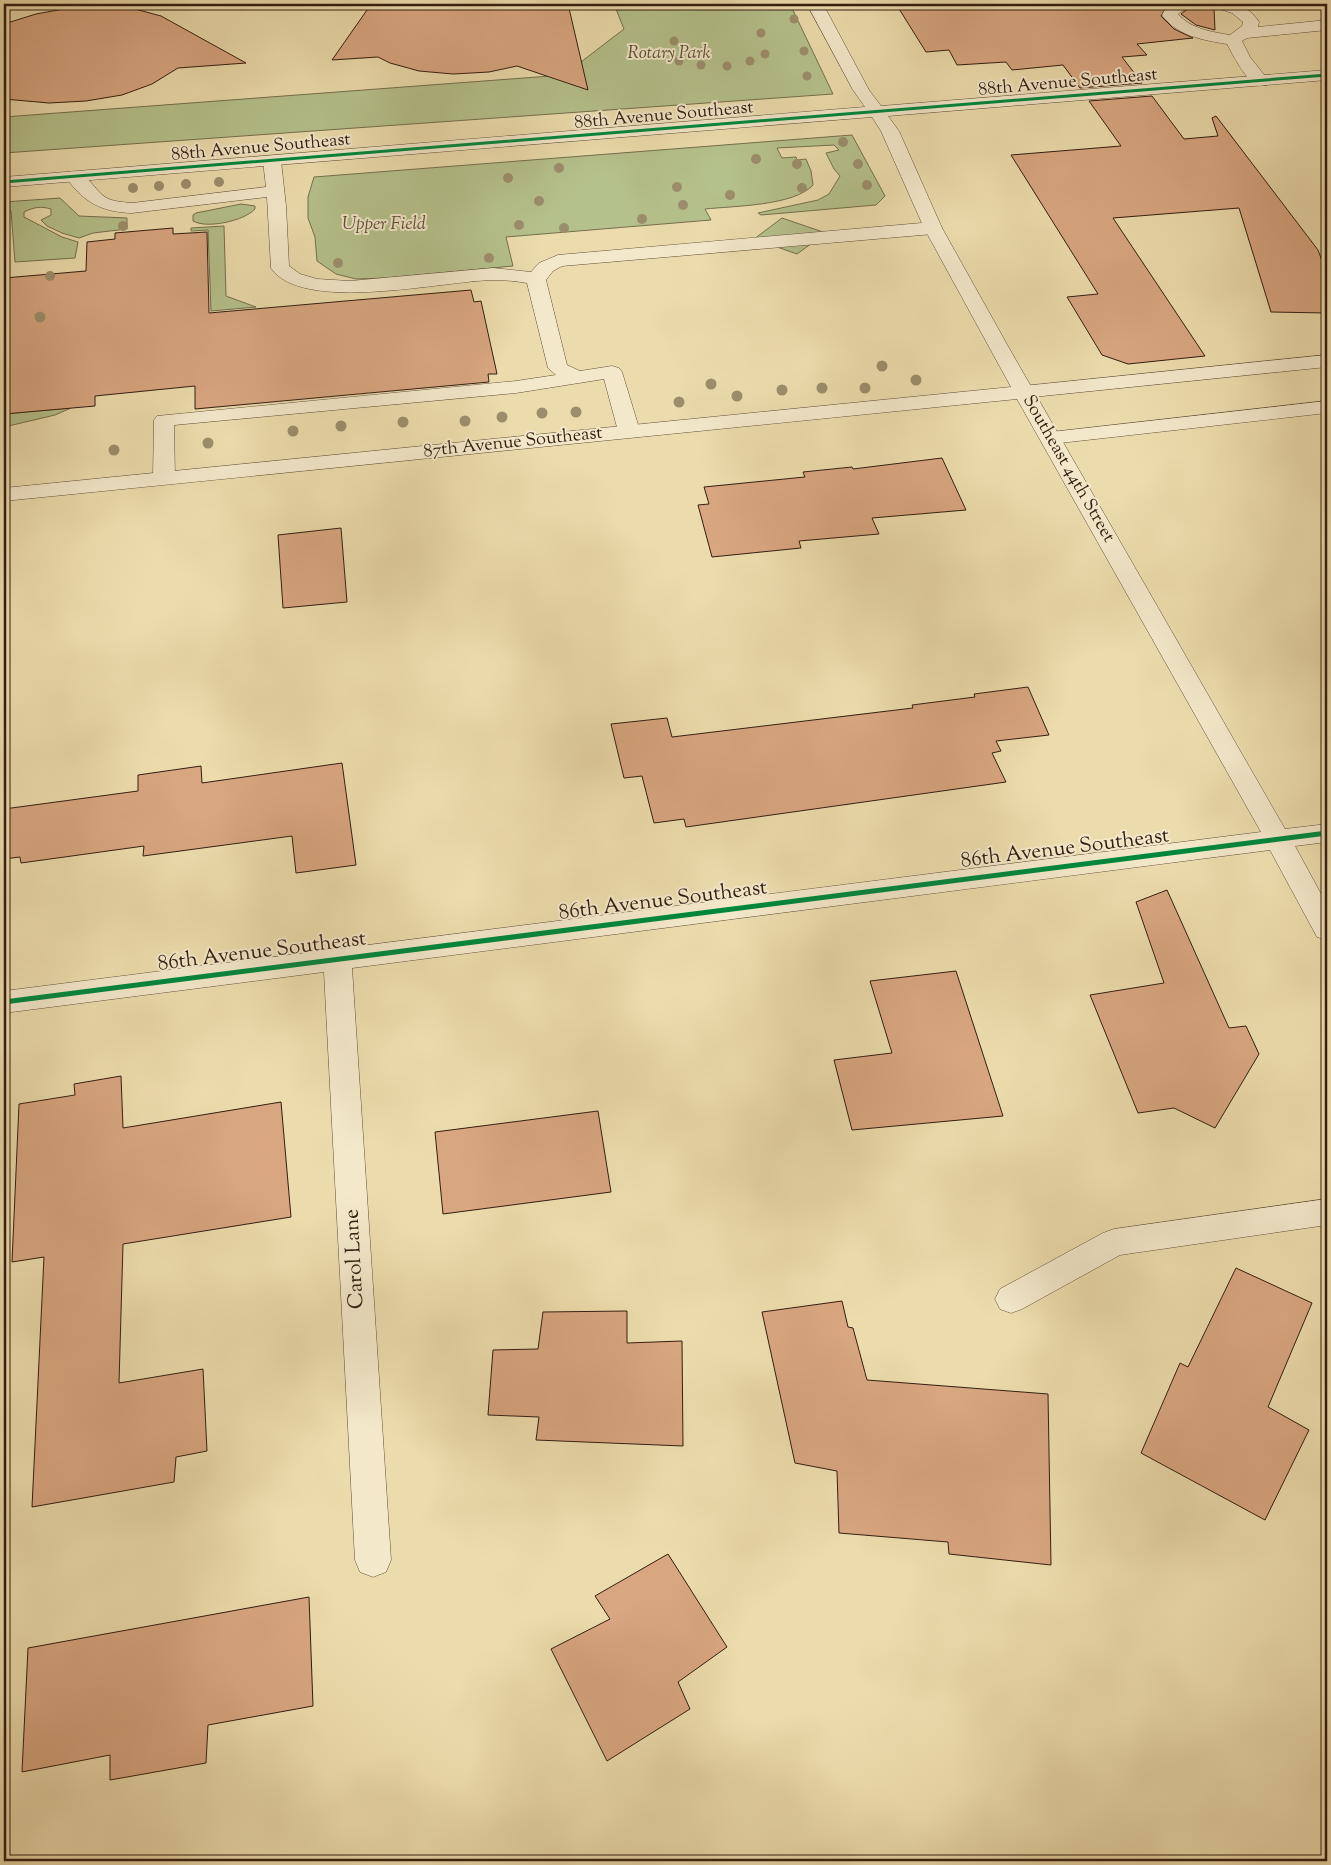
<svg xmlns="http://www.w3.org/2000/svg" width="1331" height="1865" font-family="'Sorts Mill Goudy',serif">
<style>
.green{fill:#b5c18c;stroke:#746f4e}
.building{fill:#d8a681;stroke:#331d11}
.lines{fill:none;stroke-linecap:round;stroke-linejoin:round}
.lane-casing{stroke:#614d38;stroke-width:1}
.street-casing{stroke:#614d38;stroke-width:1}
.lane{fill:#f3e8ca;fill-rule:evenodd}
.street{fill:#f3e8ca;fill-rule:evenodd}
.cycleway-far1-casing{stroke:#f3e8ca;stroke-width:5}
.cycleway-casing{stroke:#f3e8ca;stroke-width:8}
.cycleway-far1{stroke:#00873e;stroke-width:3}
.cycleway{stroke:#00873e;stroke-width:5}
.tree{fill:#9c8e6c}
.labels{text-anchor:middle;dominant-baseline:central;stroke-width:4;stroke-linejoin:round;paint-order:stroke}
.far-park-label{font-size:18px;font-style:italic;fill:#5a4e36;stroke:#f3e8ca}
.far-street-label{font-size:18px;fill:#331d11;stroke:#f3e8ca}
.street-label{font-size:21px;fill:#331d11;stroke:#f3e8ca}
</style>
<rect width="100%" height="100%" fill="#ecdcad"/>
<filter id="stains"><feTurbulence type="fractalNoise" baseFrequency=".004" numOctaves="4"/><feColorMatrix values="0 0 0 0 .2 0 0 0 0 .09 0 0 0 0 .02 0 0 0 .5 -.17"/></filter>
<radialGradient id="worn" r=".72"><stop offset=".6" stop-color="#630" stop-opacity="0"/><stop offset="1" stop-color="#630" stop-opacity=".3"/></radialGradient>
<!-- green -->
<g class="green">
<path d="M614,4h176l43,90 -829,59v-36l560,-42 60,-46z"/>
<path d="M852,135l33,61 -9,9 -115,10 -3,-2 60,-13 11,-6 11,-18 -6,-7 -8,-16 13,-3 -5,-5 -57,3 5,10 14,-1 1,3 9,-1 5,12 2,14c-19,21 -80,21 -108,24l6,11 -205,17 7,29 -127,12 -30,1 -20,-5 -19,-13 -2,-24 -7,-19v-21l6,-20z"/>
<path d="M60,198l19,18 48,2v11l-34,4 -14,5 -17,-5 -15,-7 -6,-6 10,-5v-6c-10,-3 -17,-2 -27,3v5l38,20 16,5 -3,16 -60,4 -4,-51 -7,-4v-5z"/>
<path d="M241,204l14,2v3c-11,12 -48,20 -62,12v-6l3,-2z"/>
<path d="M782,218l44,15 -29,21 -43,-15z"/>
<path d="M224,226l2,70 30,11 -45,4 -3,-81 -17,1v-3z"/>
<path d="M71,408l-16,7 -51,12v-13z"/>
</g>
<!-- building -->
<g class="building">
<path d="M376,4h192l20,86 -71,-24 -28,6 -36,2 -34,-3 -29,-8 -12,-6 -46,3 35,-50z"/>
<path d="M896,4h272l-7,12 13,13 19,9 -56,6 10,11 -25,2 20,26 -62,5 -17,-23 -51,5 -6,-8 -49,3 -8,-15 -23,2z"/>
<path d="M1194,4h15l5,5 1,21 -19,-5 -15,-11z"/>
<path d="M103,6l32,3 26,7 85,47 -68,5 -26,16 -30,11 -36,6 -37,2 -45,-4v-75l32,-10 33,-6z"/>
<path d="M1152,96l32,43 34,-3 -6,-18 4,-2 102,134 9,24v39l-56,-1 -32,-104 -126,10 92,138 -77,8 -26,-9 -35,-58 31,-3 -87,-139 110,-9 -32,-45z"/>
<path d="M173,228v6l34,-2 2,81 262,-23 3,12 7,-1 16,73h-9l1,8 -294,27v-23l-100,10v10l-91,8v-136l82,-7 1,-29 28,-3v-6z"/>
<path d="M942,458l24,52 -94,8 7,16 -80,7 2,7 -89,9 -14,-52 11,-1 -5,-17 101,-10 -2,-5 49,-5 1,2z"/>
<path d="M341,528l6,74 -64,6 -5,-73z"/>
<path d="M1028,687l21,48 -53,6 5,10 -9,2 14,29 -320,45 -2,-8 -30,4 -12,-47 -18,2 -13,-54 56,-6 5,19 241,-29 -1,-3 63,-8 -1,-3z"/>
<path d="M342,763l14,102 -60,8 -4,-37 -149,20 1,-10 -123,17 -1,-6 -16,2v-50l134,-18v-16l63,-9 1,17z"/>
<path d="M1167,890l62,138 17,-2 13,28 -44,74 -41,-20 -36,5 -48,-118 74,-12 -28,-81z"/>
<path d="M956,971l47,145 -151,14 -18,-70 58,-7 -22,-72z"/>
<path d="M121,1076l2,52 158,-26 10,115 -168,27 -4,139 84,-14 4,82 -31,6 -2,25 -142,25 12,-250 -32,5 7,-158 56,-9 -1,-11z"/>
<path d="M598,1111l13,81 -168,22 -8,-82z"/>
<path d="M1236,1268l76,35 -44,104 41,23 -44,90 -124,-67 39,-90 8,4z"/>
<path d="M842,1301l6,26 5,1 14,52 181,14 3,171 -102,-11 -1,-12 -109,-9 -2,-62 -42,-8 -33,-151z"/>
<path d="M627,1311v32l55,-2 1,105 -147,-6 3,-23 -51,-2 5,-65 45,-1 5,-37z"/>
<path d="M668,1554l59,93 -49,35 12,27 -83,52 -56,-112 59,-30 -15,-23z"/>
<path d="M309,1597l4,109 -105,19 -2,38 -96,17v-25l-88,17 6,-124z"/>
</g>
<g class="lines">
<!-- lane casing -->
<g class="lane-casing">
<g id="lane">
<path d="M1172,4h20l-14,10c13,15 34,18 52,21l12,-9 1,-4 -11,-9 -18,-6 -3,-3c21,0 36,-1 48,18l-1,5 69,-7v10l-80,8 -5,3 8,16 19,24 -2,4c-4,0 -9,2 -12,-1 -11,-7 -22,-29 -28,-40 -24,-4 -50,-8 -65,-29l5,-9z"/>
<path d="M272,156l6,1 3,4 5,45 3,60 11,8 17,5 33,2 143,-13 38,4 8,-9 19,-8 375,-33 7,2 2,4 -2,4 -7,2 -371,32 -9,5 -7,9 21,85 13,6 32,-5 7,2 3,4 18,59 -4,4 -7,2 -7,-2 -4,-4 -14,-52 -88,14 -342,32 1,53 -3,5 -8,1 -8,-1 -3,-5 1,-58 3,-4 359,-35 40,-6 -8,-7 -21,-85c-11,-2 -22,-3 -34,-3 -50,1 -191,34 -222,-12l-4,-71 -135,16c-31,-1 -49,-11 -67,-37l3,-4c18,-4 24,16 37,25 8,5 18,5 27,6l134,-16 -3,-26 3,-4z"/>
<path d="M1327,355v12l-304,31 -7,-2 -3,-4 3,-4 7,-2z"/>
<path d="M1327,401v12l-276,31 -7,-2 -4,-4 4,-4 7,-2z"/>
<path d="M1327,1199v26l-207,30 -98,54 -11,4 -11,-4 -5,-10 5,-10 103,-56 11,-4z"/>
</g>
</g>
<!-- street casing -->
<g class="street-casing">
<path id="street" d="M807,4h16l46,86 12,16 446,-36v10l-439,36 11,15 43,97 67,120 276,481 42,-5v18l-32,4 32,59v35l-10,-3 -47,-87 -918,118 39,592 -5,12 -13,5 -13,-5 -5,-12 -31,-588 -320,41v-22l1257,-159 -244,-433 -1013,102v-13l1007,-101 -87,-159 -43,-97 -9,-14 -868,70v-10l861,-70 -12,-17z"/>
</g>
<!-- lane -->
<use href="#lane" class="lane"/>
<!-- street -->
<use href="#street" class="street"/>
<!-- cycleway-far1 casing -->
<g class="cycleway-far1-casing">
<path id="cycleway-far1" d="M4,182l1323,-107"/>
</g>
<!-- cycleway casing -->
<g class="cycleway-casing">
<path id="cycleway" d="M4,1002l1323,-169"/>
</g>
<!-- cycleway-far1 -->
<use href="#cycleway-far1" class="cycleway-far1"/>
<!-- cycleway -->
<use href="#cycleway" class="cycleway"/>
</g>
<!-- trees -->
<g class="tree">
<circle cx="794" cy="19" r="4.5"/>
<circle cx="761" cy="33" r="4.5"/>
<circle cx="674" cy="41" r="4.5"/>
<circle cx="804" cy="51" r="4.5"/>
<circle cx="765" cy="54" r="4.5"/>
<circle cx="679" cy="61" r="4.5"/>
<circle cx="750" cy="61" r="4.5"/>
<circle cx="701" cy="65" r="4.5"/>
<circle cx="727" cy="66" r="4.5"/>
<circle cx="807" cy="76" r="4.5"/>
<circle cx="843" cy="142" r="5"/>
<circle cx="756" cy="159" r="5"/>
<circle cx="797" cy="164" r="5"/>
<circle cx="858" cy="164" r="5"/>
<circle cx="559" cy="168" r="5"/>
<circle cx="508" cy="178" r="5"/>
<circle cx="219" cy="182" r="5"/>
<circle cx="186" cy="184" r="5"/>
<circle cx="867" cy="185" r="5"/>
<circle cx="159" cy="186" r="5"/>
<circle cx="677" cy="187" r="5"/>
<circle cx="133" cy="188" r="5"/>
<circle cx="802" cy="188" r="5"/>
<circle cx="730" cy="195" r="5"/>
<circle cx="539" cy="201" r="5"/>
<circle cx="683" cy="205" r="5"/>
<circle cx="642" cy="219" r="5"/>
<circle cx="519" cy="225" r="5"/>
<circle cx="123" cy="226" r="5"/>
<circle cx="564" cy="228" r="5"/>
<circle cx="489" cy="258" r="5"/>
<circle cx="338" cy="263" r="5"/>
<circle cx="50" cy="276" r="5"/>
<circle cx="40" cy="317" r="5.5"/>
<circle cx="882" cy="366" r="5.5"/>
<circle cx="916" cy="380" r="5.5"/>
<circle cx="711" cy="384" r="5.5"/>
<circle cx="822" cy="388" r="5.5"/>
<circle cx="865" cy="388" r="5.5"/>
<circle cx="782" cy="390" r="5.5"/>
<circle cx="737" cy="396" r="5.5"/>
<circle cx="679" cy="402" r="5.5"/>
<circle cx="576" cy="412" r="5.5"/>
<circle cx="542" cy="413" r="5.5"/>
<circle cx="502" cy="417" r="5.5"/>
<circle cx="465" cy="421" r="5.5"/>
<circle cx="403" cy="422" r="5.5"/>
<circle cx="341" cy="426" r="5.5"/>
<circle cx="293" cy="431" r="5.5"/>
<circle cx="208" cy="443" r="5.5"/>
<circle cx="114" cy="450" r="5.5"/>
</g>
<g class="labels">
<!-- far-park labels -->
<g class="far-park-label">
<text x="669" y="54">Rotary Park</text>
<text x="384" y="225">Upper Field</text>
</g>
<!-- far-street labels -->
<g class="far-street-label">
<text transform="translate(1068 83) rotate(-5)">88th Avenue Southeast</text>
<text transform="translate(664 116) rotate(-5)">88th Avenue Southeast</text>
<text transform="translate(261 148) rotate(-5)">88th Avenue Southeast</text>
<text transform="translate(513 443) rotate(-6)">87th Avenue Southeast</text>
<text transform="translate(1068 469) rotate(60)">Southeast 44th Street</text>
</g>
<!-- street labels -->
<g class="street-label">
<text transform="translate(1065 849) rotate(-7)">86th Avenue Southeast</text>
<text transform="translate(663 901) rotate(-7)">86th Avenue Southeast</text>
<text transform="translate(262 952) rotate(-7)">86th Avenue Southeast</text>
<text transform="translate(355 1259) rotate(-93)">Carol Lane</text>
</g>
</g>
<!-- margin -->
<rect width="1331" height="1865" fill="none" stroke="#ecdcad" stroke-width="20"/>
<rect x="5" y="5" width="1321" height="1855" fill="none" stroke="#331d11" stroke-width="2.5"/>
<rect x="10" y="10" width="1311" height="1845" fill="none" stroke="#331d11"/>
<rect width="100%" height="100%" filter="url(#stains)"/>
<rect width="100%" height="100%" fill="url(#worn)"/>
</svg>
